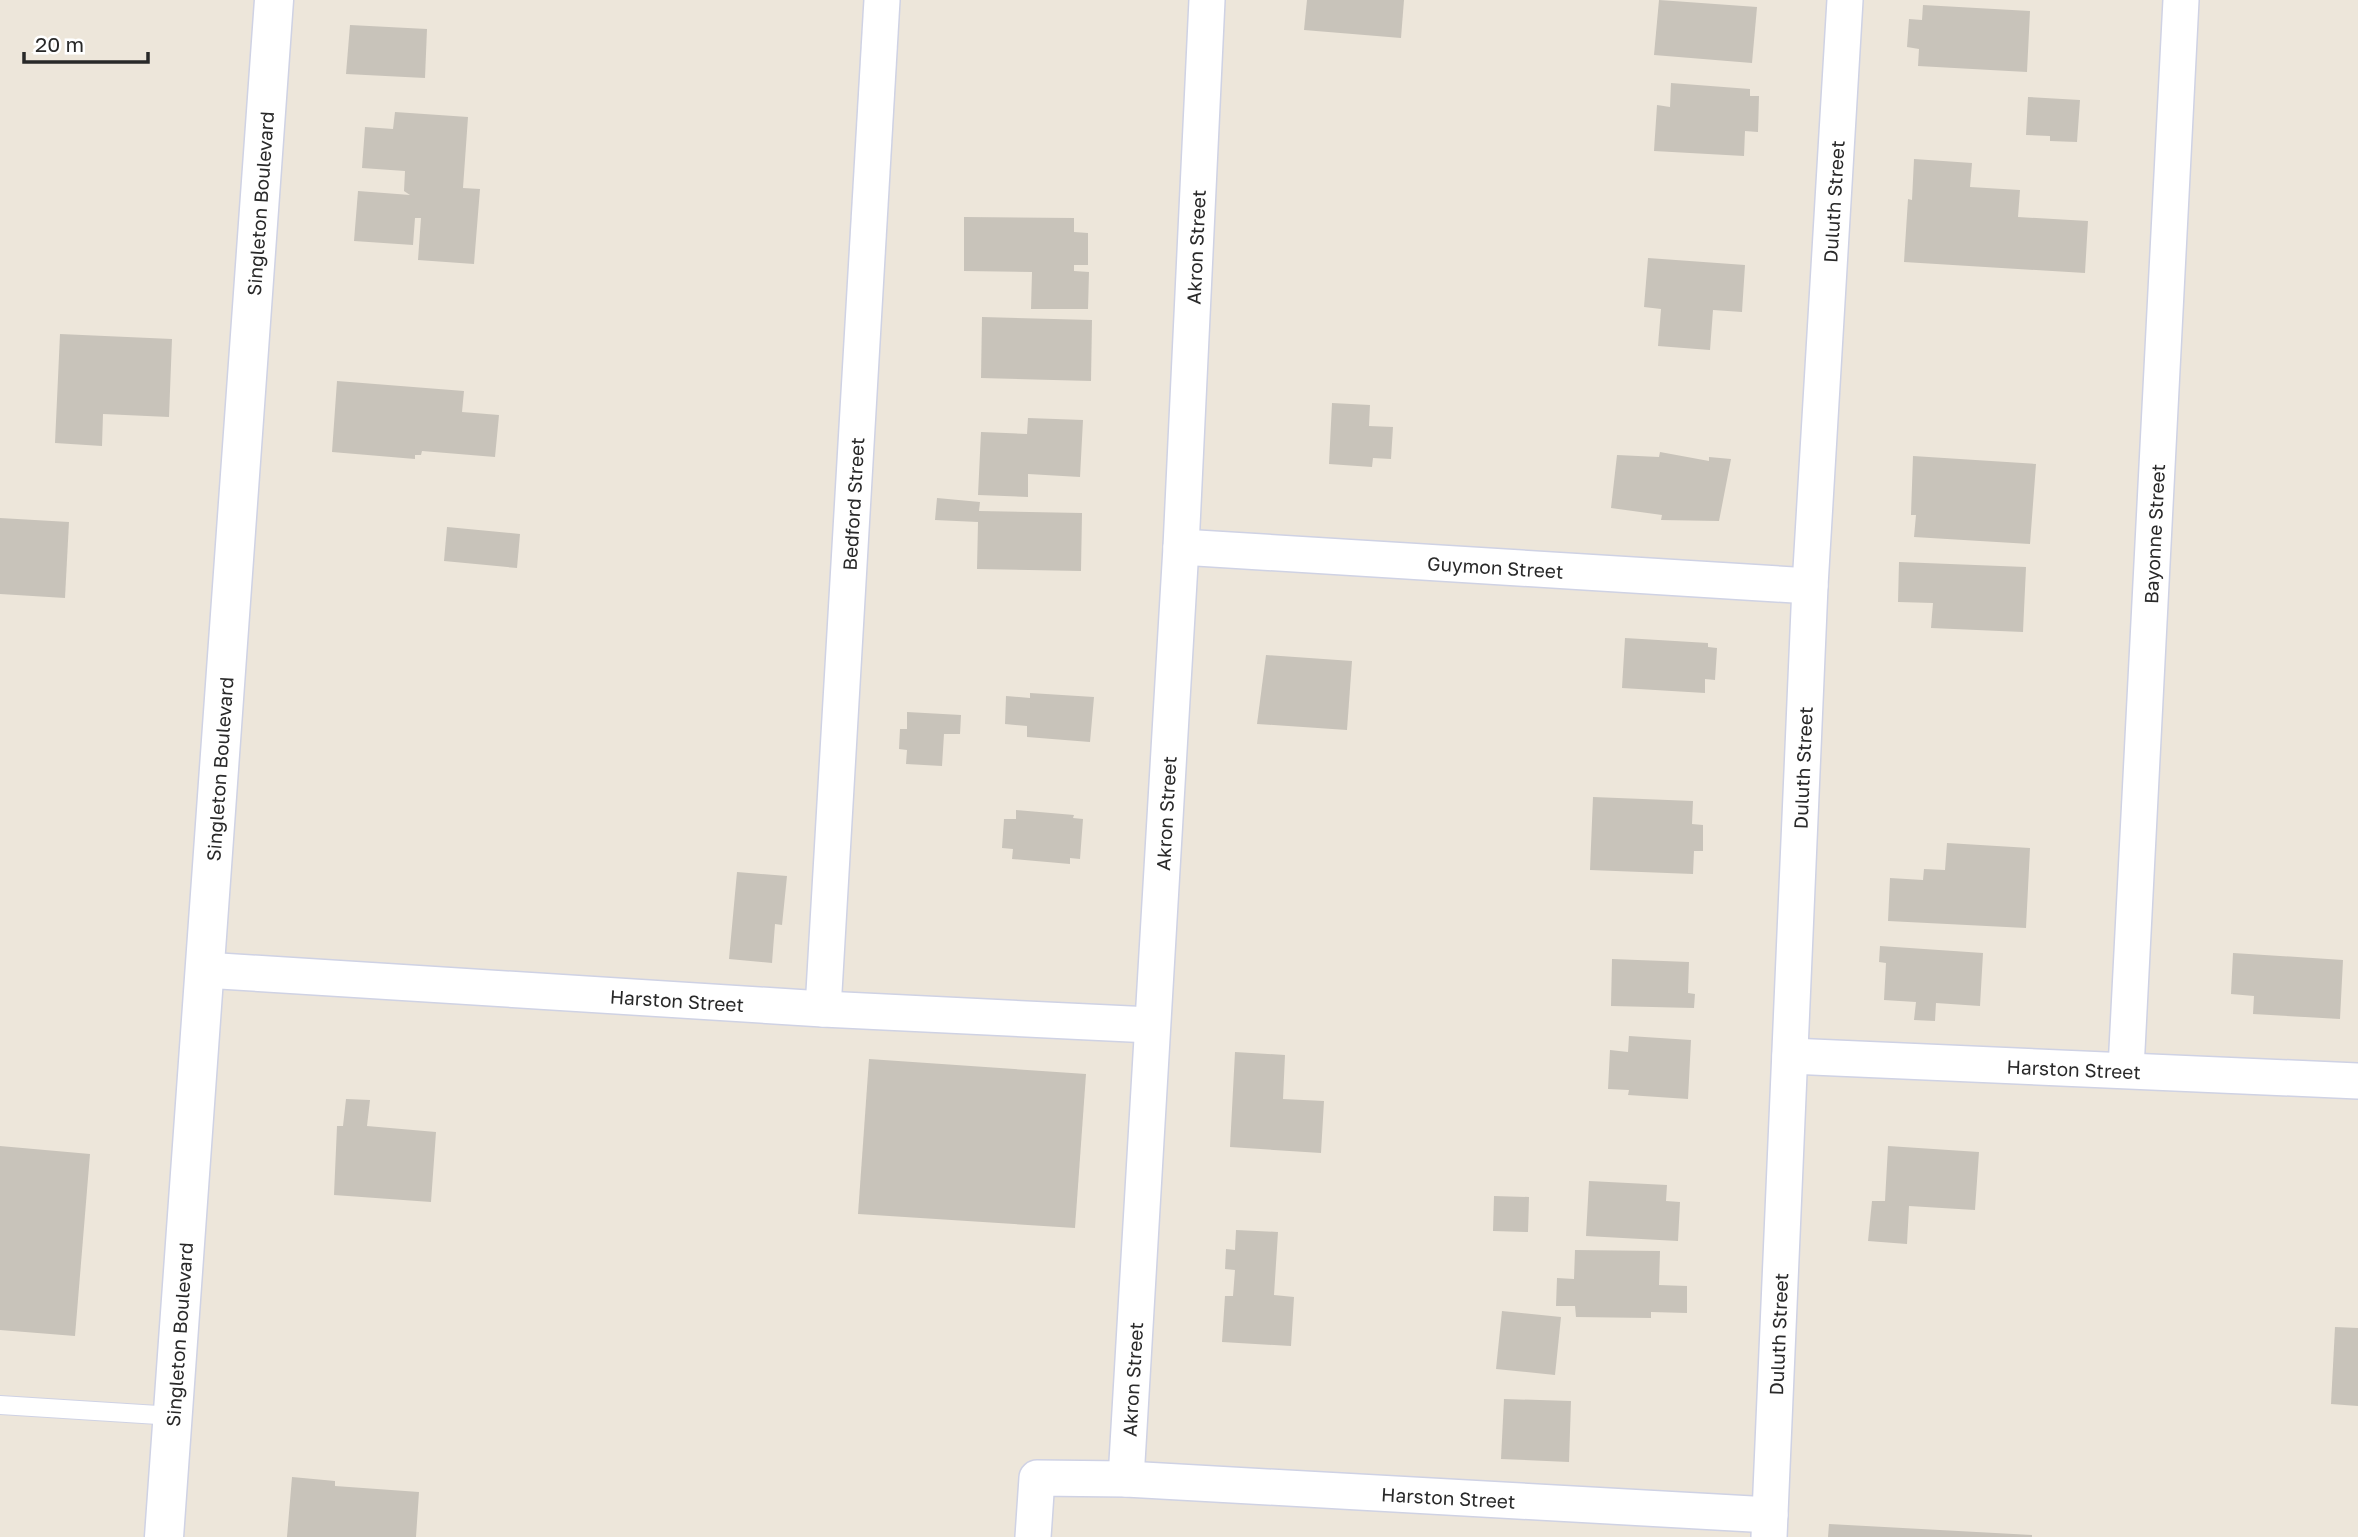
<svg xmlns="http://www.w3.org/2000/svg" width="2358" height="1537" font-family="'Golos Text',sans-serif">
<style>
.building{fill:#c8c3ba}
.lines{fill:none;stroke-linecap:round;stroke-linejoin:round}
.service-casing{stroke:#cfd2e4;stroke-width:20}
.minor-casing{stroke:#cfd2e4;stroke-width:38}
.secondary-casing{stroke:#cfd2e4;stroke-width:41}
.service{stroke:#fff;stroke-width:18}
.minor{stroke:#fff;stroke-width:35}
.secondary{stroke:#fff;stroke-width:38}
.labels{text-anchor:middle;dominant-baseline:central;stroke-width:5;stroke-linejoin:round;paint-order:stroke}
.street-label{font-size:19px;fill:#292929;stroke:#fff}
</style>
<rect width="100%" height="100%" fill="#ede6da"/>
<!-- building -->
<g class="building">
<path d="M1307,0h97l-3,38 -97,-8z"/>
<path d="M1659,0l98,7 -5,56 -98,-8z"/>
<path d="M1923,5l107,6 -3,61 -109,-6 1,-17 -12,-2 2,-28 13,1z"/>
<path d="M350,25l77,4 -2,49 -79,-4z"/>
<path d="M1671,83l79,6v7h9l-1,36 -13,-1 -1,25 -90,-5 3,-46 13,2z"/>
<path d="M2028,97l52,3 -3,42 -27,-1v-5l-24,-1z"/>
<path d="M395,112l73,5 -5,71 17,1 -6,75 -56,-4 3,-42h-6l-2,27 -59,-4 4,-50 52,4 -6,-4 1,-20 -43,-3 3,-41 28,2z"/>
<path d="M1914,159l58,4 -2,24 50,3 -2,27 70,4 -3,52 -181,-11 4,-63 4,1z"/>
<path d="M964,217l110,1v14l14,1v32h-14v6l15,1 -1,37h-57l1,-37 -68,-1z"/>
<path d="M1648,258l97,7 -3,47 -29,-2 -3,40 -52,-4 3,-37 -17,-2z"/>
<path d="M982,317l110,3 -1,61 -110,-3z"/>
<path d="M60,334l112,5 -3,78 -66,-3 -1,32 -47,-3z"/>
<path d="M337,381l127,10 -2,21 37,3 -4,42 -73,-6 -1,4h-6v4l-83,-7z"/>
<path d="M1332,403l38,2 -1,21 24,1 -2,32 -18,-1 -1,9 -43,-3z"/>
<path d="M1028,418l55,2 -3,57 -52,-3v23l-50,-2 3,-63 46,2z"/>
<path d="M1660,452l49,9v-4l22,2 -12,62 -58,-1 1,-5 -51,-7 6,-53 42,2z"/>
<path d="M1913,456l123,8 -6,80 -116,-7 2,-22h-5z"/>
<path d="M937,498l43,4 -1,9 103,2 -1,58 -104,-2 1,-47 -43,-2z"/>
<path d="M0,518l69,4 -4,76 -65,-4z"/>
<path d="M447,527l73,7 -3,34 -73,-7z"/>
<path d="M1899,562l127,5 -3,65 -92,-4 2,-25 -35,-1z"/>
<path d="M1625,638l83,5v4l9,1 -2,32 -10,-1v14l-83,-5z"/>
<path d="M1266,655l86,6 -5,69 -90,-6z"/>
<path d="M1030,693l64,4 -4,45 -63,-5v-11l-22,-2 1,-28 24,2z"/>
<path d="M907,712l54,3 -1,19h-16l-2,32 -36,-2 1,-14 -8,-1 1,-20h7z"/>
<path d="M1593,797l100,4 -1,23 11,1v26h-9l-1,23 -103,-4z"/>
<path d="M1016,810l58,5 -1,3 10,1 -3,40 -10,-1v6l-58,-5 1,-10 -11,-1 2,-29h12z"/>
<path d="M1947,843l83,5 -4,80 -138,-7 2,-43 33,2 1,-11 21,1z"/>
<path d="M737,872l50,4 -5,49 -7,-1 -3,39 -43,-4z"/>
<path d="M1880,946l103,7 -3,53 -44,-3 -1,18 -21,-1 2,-18 -32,-2 2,-37 -7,-1z"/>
<path d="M2233,953l110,7 -3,59 -87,-5 1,-18 -23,-2z"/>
<path d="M1612,959l77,3 -1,31 7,1 -1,14 -83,-2z"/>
<path d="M1629,1036l62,4 -3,59 -60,-4 1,-5 -21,-1 2,-39 18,2z"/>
<path d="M1235,1052l50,3 -2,44 41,2 -3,52 -91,-6z"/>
<path d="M869,1059l217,15 -11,154 -217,-14z"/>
<path d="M346,1099l24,1 -3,26 69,6 -5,70 -97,-7 3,-69h6z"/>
<path d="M0,1146l90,8 -15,182 -75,-6z"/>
<path d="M1888,1146l91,6 -4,58 -66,-4 -2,38 -39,-3 4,-40h13z"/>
<path d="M1589,1181l78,4 -1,16 14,1 -2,39 -92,-5z"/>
<path d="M1494,1196l35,1 -1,35 -35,-1z"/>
<path d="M1236,1230l42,2 -4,63 20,2 -3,49 -69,-4 3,-46h8l2,-26 -10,-1 1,-20 9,1z"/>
<path d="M1575,1250l85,1 -1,34 28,1v27l-36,-1v6l-75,-1 -1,-11h-19l1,-28 17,1z"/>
<path d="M1502,1311l59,6 -6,58 -59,-6z"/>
<path d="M2335,1327l23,1v78l-27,-2z"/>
<path d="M1504,1399l67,2 -2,61 -68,-3z"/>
<path d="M292,1477l43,4v5l84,6 -3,45h-129z"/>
<path d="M1829,1524l203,11v2h-204z"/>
</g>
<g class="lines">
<!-- service casing -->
<g class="service-casing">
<path id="service" d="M0,1405l174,11"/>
</g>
<!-- minor casing -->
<g class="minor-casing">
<g id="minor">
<path id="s1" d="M1181,547l629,39"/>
<path id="s2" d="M204,970l619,39 328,16"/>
<path id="s3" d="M823,1009l59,-1009"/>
<path id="s4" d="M1790,1056l568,25"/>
<path id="s5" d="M2126,1069l55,-1069"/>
<path id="s6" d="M1126,1479l55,-932 26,-547"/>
<path id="s7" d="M1033,1537l4,-59 89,1 644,36"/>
<path id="s8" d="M1769,1537l41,-951 35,-586"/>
</g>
</g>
<!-- secondary casing -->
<g class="secondary-casing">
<g id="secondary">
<path id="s9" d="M164,1537l110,-1537"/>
</g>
</g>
<!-- service -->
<use href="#service" class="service"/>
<!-- minor -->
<use href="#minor" class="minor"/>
<!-- secondary -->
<use href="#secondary" class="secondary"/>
</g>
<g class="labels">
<!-- street labels -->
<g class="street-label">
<text stroke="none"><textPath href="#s8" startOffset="1337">Duluth Street</textPath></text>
<text stroke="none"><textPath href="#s9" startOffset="1337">Singleton Boulevard</textPath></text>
<text stroke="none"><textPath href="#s6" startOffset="1234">Akron Street</textPath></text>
<text stroke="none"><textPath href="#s3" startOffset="506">Bedford Street</textPath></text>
<text stroke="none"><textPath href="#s5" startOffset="536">Bayonne Street</textPath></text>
<text stroke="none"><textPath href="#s1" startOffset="315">Guymon Street</textPath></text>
<text stroke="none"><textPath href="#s9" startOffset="770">Singleton Boulevard</textPath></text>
<text stroke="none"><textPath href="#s8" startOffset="770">Duluth Street</textPath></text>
<text stroke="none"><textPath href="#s6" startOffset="667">Akron Street</textPath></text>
<text stroke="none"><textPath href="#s2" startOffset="474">Harston Street</textPath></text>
<text stroke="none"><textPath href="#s4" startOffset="284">Harston Street</textPath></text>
<text stroke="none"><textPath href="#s9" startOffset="203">Singleton Boulevard</textPath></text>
<text stroke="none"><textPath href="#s8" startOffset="203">Duluth Street</textPath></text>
<text stroke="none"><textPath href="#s6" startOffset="100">Akron Street</textPath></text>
<text stroke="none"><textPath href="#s7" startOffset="471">Harston Street</textPath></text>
</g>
</g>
<!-- scale -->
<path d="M24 52v10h124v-10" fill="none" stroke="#292929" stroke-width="3.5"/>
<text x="35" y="52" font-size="21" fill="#292929" stroke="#ffffff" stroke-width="5" paint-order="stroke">20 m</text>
</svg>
